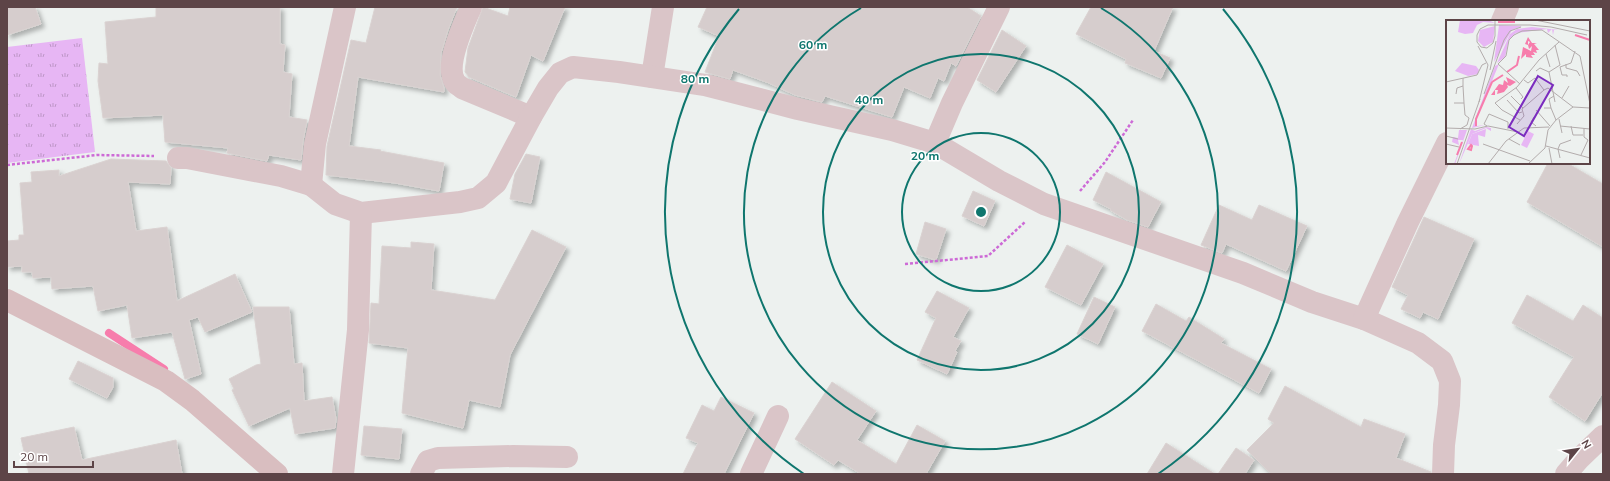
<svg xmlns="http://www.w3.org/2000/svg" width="1610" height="481" font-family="Mulish,sans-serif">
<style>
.grass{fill:url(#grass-tufts)}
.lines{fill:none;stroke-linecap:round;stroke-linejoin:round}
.stream{stroke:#f77dac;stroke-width:8}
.building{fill:#d6cdcd;stroke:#dad2d1;filter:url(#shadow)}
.path{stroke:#cd6ad6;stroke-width:2.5;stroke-dasharray:3 2;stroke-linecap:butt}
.street{stroke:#dac5c8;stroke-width:22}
.secondary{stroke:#d9bec0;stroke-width:22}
.ring{fill:none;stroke:#0f766e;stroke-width:2}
.inset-river{fill:none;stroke:#f77dac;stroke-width:2}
.inset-road{fill:none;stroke:#b3acac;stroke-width:1}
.view{fill:#7b2cbf;fill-opacity:0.15;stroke:#7b2cbf;stroke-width:2}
.inset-edge{fill:none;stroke:#5d4447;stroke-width:2}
.centre{fill:#0f766e;stroke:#fff;stroke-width:2}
.ring-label{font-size:12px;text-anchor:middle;font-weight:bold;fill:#0f766e;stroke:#fff;stroke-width:3;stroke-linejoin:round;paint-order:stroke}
</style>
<defs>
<pattern id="grass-tufts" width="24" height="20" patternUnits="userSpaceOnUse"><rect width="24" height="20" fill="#e7b6f4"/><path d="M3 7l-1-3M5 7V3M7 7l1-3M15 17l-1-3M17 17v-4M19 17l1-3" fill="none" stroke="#be96c7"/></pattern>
<filter id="shadow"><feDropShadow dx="3.5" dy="3.5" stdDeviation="2" flood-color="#0004"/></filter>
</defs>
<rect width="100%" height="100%" fill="#edf1ef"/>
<!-- grass -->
<path class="grass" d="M82,38l13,114 -88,11v-116z"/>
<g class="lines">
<!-- stream -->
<path class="stream" d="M109,333l55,36"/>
</g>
<!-- building -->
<g class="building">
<path d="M7,7h28l6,17 -34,11z"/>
<path d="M156,7h124v37l5,1 -2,27 9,2 -3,43 18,3 -4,21 -2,19 -32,-5 -2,6 -40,-8 1,-5 -63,-6 -2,-27 -60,3 -5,-37 1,-18 9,1 -3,-42 51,-5z"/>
<path d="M375,7h82l-9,23 -7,23 -1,22 4,13v4l-86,-15 -9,69 32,4 -1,1 64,12 -5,28 -44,-8 -69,-8 1,-29 24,-106 15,3z"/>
<path d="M483,7l25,9 2,-9h55l-22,54 -12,-6 -15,42 -47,-20 -4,-5 3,-24z"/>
<path d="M707,7h260l14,9 -25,50 -5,-3 -7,18 -6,-3 -8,20 -26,-11 -12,30 -67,-21 -3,6 -27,-7 -26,-12 -36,-13 -3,9 -25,-7 14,-36 -21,-9z"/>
<path d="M1091,7h82l-19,44 16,7 -9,20 -36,-15 1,-4 -50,-25z"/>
<path d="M1002,30l24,16 -30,46 -19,-12z"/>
<path d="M526,154l14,3 -9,46 -21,-4 5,-25z"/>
<path d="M111,159l55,2 5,7 -1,16 -42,-2 8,49 31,-4 10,74 58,-27 17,38 -47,20 -7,-15 -9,3 12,54 -16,5 -13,-47 -40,6 -5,-33 -29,6 -5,-25 -41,3 -1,-12 -18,1 -1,-6h-10v-6l-15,1v-26l12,-1v-5h5l-4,-52 12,-1 -1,-10 28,-2v6z"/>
<path d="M1548,163h19l36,21v63l-76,-45z"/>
<path d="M1106,172l55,30 -13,25 -21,-7 -17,-10 1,-1 -18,-9z"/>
<path d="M973,191l22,10 -11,25 -22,-10z"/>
<path d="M1219,205l33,15 7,-15 48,21 -21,45 -60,-27 -4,9 -21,-8z"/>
<path d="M1424,217l50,22 -36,80 -15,-7 -3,6 -19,-9 7,-14 -16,-8z"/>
<path d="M925,222l21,7 -10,31 -20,-6z"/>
<path d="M532,230l34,17 -56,108 -10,52 -31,-7 -6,28 -61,-15 6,-65 -39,-5 2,-40 8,1 3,-58 29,2v-6l23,2 -3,46 64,10z"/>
<path d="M1067,245l36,19 -22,41 -36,-18z"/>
<path d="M937,291l32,17 -16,29 8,4 -6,10 2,1 -10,22 -30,-14 19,-42 -11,-6z"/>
<path d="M1527,295l46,26 10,-16 20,13v74l-18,29 -36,-24 25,-40 -62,-34z"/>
<path d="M1094,297l21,10 -17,37 -21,-10z"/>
<path d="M1156,304l30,17 3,-4 35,22 -3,4 50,26 -12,24 -117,-62z"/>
<path d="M253,307h36l5,57 8,-1 2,38 28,-4 4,22 -1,9 -40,6 -5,-26 -41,18 -17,-36 2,-1 -5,-10 27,-14 5,-1z"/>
<path d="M78,361l35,17v9l-6,11 -38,-19z"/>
<path d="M832,382l44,29 -19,29 39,24 21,-39 28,16 -19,33h-65l-23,-14 -4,5 -39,-26z"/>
<path d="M1285,386l76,41 3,-8 41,15 -9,24 35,14v2h-160l-24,-24 27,-27 -6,-4z"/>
<path d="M721,397l33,16 -30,61h-41l15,-31 -12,-5 16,-33 12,6z"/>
<path d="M364,426l38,3 -3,30 -38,-4z"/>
<path d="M74,427l8,33 94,-20 6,34h-153l-8,-36z"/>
<path d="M1166,443l49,31h-68z"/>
<path d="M1236,448l18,12 -9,14h-27z"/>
</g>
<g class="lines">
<!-- path -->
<g class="path">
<path d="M7,165l90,-10 57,1"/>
<path d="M1080,191l25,-29 28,-42"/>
<path d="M905,264l83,-8 37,-34"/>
</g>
<!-- street -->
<g class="street">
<path d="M471,7c-7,17 -27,58 -16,75 1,2 5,4 7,6l69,29"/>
<path d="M1502,21l6,-14"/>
<path d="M652,77l11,-70"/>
<path d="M935,143l17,-40 47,-96"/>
<path d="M178,158h9l94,18 30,9 24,19 26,9 99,-11 18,-4 18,-15 35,-66 17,-29 12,-15 13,-6 46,5 86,13 93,24 94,21 43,13 64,38 45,23 199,69 69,29 52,17"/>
<path d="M311,185l4,-41 30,-137"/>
<path d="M343,474l15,-144 3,-117"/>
<path d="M421,474l7,-13 10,-3 75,-2 54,1"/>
<path d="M751,474l27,-58"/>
<path d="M1443,474l1,-29 5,-40 1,-24 -8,-20 -24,-18 -54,-24 44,-97 39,-79"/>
<path d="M1566,474l13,-15 24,-23"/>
</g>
<!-- secondary -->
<path class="secondary" d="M7,300l159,81 26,19 85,74"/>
</g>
<!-- distance rings -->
<g class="ring">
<circle cx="981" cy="212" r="79"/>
<circle cx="981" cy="212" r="158"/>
<path d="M1101 8A237 237 0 1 1 861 8"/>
<path d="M804 474A316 316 0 0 1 739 9M1223 9A316 316 0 0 1 1158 474"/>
</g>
<!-- overview -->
<g transform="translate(1446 20)">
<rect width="144" height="144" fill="#edf1ef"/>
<path d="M14,0h28l7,3 -12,-1 -6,3 -4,8 -8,1 -7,-2zM53,5l23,1 -10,4 -18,32zM49,6l-2,16 -9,5 -6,-6 2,-11zM86,7l27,3h-5l-1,5 -1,-6 -4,4 -1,-4 -31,4 -7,7 -4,17 -8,6 13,-29 7,-5zM53,44l-24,58 2,4 8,-1 -13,3 23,-62zM40,107l5,1v3l-5,-3 -14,6 -13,30 12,-35 4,2zM13,110h8l-12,34h-1l9,-24h-5l1,5 -7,-3 1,-5 5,1zM82,111l6,3 -7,14 -6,-3z" fill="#e7b6f4"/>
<path d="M16,43l14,3 3,4 -1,4 -10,2 -13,-5zM40,109l-1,8 -7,-2 1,11 -11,-2 4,-10z" fill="#e7b6f4"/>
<path d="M82,17l4,6h5l-3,1 5,6h-3l1,3 -4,-1 2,3h-4l2,3 -7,-1v-3l-5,5 2,-12 8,4 1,-5 -3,3 -1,-4 2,-3 -2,-1v4l-3,-1zM60,57l10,5 -6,4 -3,-1 1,2 -4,5 -7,2 1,-4h-3v5h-4l8,-11 4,1 1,-5 4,3z" fill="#f77dac"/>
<path class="inset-river" d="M52,2h17M129,15l15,5M61,52l10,-7 2,-9M46,62l11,-7M30,106v-7l16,-37M25,125l1,1 -1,4 -3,-1zM11,135l5,-13"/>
<path class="inset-road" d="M44,0h13M49,0v16l-2,7 -6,5 -6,-1 -4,-5v-7l3,-6 8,-4h42l21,2 36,8M89,0l55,11M32,26l10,19 -9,37M100,34l4,13M52,44l8,-8 3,-16 5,-5 8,-4 20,-1 38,26 10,48M52,44l22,20M120,44v4l11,3 3,5M44,50l6,-29M90,51l4,-3 9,4M121,57v-2h-5l-2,-8 11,-4 4,-12M78,60l4,3 7,-5 9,12 4,-2 25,19M0,62l31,-7 5,-10 4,-2M17,66l1,17M70,68l7,9 -2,2M10,74l1,-6 6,-2v-8M38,74l20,-54 6,-9 11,-4M65,76l12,12M116,78l7,-12M61,80l12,13 3,-1M109,82l-6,-30 11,-7 -5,-20M8,83h10l1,12 4,3 -2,7 -7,4M98,88h7l5,12M105,88l-2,-9 5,-3M90,90l14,16M88,97l-3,5 5,4M113,99l3,14M74,100l-18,-10 -7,-7 22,-16 22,-27 20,-18M71,104l7,-8 -2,-7 22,-19M41,106l-3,-2 5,-10 19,8v7M114,106l30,3M125,106l2,9h10M0,108l29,1 13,-3 30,6M0,116l12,3M63,119l11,6M0,124l13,3M37,124l47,17M100,126l44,12M103,128l3,16M135,135l7,-15 -4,-3v-9M114,138l-2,-9 2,-5 11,-4M11,144l23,-65M42,144l18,-23 18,-13 25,-1M82,144l17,-16 3,-18 8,-10 17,-13 17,1"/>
<path class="view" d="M92,56l15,9 -29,51 -15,-9z"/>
<rect width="144" height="144" class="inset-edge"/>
</g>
<circle cx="981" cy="212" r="6" class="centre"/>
<g class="ring-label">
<text x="813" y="49">60 m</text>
<text x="695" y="83">80 m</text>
<text x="869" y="104">40 m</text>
<text x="925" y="160">20 m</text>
</g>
<!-- border -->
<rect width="1610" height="481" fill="none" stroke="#5d4447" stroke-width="16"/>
<!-- north arrow -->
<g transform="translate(1578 449) rotate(60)" stroke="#ffffff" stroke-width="3" paint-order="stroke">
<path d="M0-3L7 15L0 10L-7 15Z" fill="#5d4447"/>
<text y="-6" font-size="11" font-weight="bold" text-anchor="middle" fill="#5d4447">N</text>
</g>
<!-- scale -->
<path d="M14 461v6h79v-6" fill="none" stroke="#5d4447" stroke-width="2"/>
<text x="20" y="461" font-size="12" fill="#5d4447" stroke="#ffffff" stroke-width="3" paint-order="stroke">20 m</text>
</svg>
